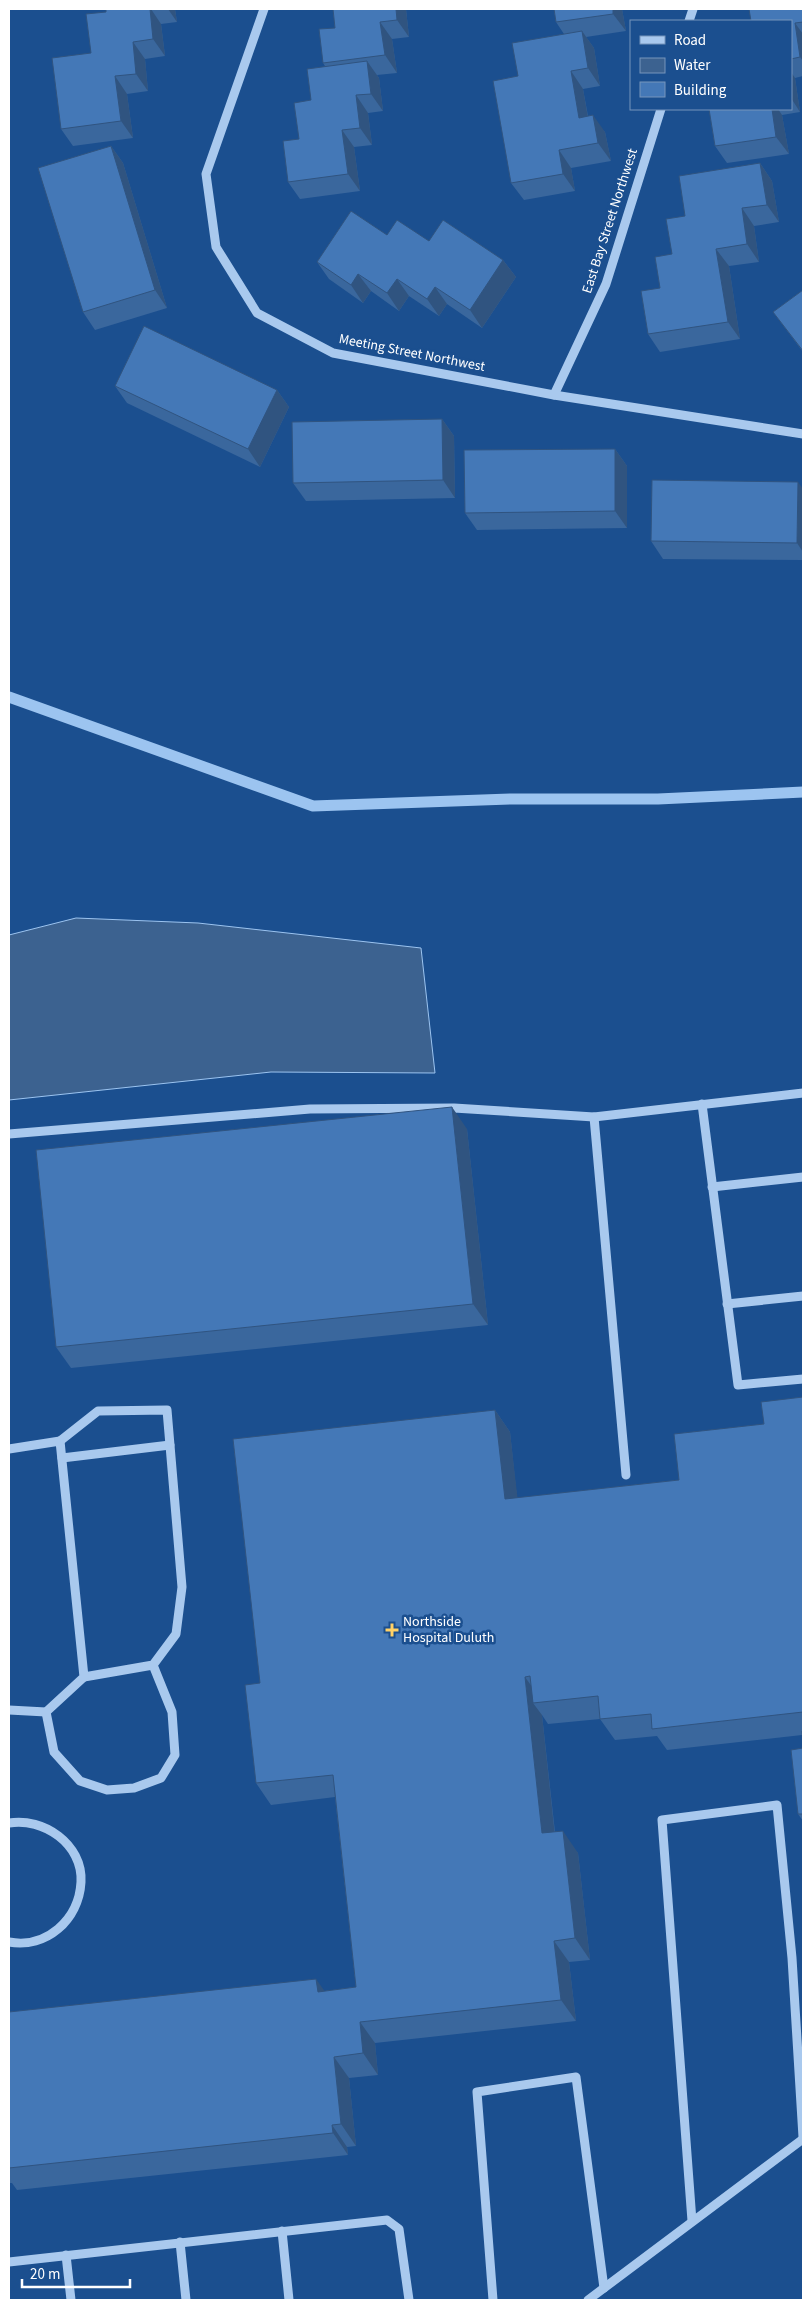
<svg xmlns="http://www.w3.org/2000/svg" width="812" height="2309" font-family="'Source Sans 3',sans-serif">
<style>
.water{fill:#3c6290;stroke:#9cc4f0}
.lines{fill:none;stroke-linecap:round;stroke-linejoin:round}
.stream{stroke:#9cc4f0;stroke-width:11}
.minor{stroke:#a9c9ee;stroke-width:9}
.wall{fill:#3a679d}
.shaded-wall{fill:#305480}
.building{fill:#4478b7;stroke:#305480}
.poi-dot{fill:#ffd166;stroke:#1b4f8f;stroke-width:2}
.labels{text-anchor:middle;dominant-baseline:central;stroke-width:5;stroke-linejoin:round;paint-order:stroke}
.street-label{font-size:14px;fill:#fff;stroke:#1b4f8f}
.poi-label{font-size:14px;fill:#fff;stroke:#1b4f8f;text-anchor:start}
</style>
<rect width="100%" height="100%" fill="#1b4f8f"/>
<!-- water -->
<path class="water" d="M76,918l122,5 223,25 14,125 -164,-1 -262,28v-165z"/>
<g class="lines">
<!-- stream -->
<path class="stream" d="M9,697l304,109 197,-7h148l145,-7"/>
<!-- minor -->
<g class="minor">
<path d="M264,9l-58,165 10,73 41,66 76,40 221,42 249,39"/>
<path d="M689,21l4,-12"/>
<path d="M554,395l52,-111 55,-175"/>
<path d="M702,1104l36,281 65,-6"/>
<path d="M594,1117l32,358"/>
<path d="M9,1134l301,-25 144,-1 140,9 209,-24"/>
<path d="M712,1187l91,-10"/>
<path d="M727,1304l76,-8"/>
<path d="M60,1441l38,-30 69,-1 15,177 -6,47 -23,31 -69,12"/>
<path d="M9,1449l51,-8 24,236 -38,35 -37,-2"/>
<path d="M62,1458l108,-13"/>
<path d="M46,1712l8,40 26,29 27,9 27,-2 27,-10 14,-23 -3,-43 -19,-47"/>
<path d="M9,1823c34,-6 74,21 72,59 -2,38 -35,67 -72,60"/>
<path d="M692,2221l-30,-401 115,-15 15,153 11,179"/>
<path d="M282,2231l7,69"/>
<path d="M180,2242l6,58"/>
<path d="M66,2255l5,45"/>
<path d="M9,2262l378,-42 12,9 10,71"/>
<path d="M493,2300l-16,-208 99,-15 28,211"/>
<path d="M588,2300l215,-161"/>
</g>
</g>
<!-- wall -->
<g class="wall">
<path d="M106,9h69l2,13 -16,2 4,32 -20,3 3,32 -21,3 6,44 -60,8 -12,-17 30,-76 15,-41z"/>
<path d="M333,9h73l3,28 -17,2 5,34 -20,2 2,3 4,33 -15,2 4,32 -18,2 6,44 -60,8 -12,-17 23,-82 14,-34 -2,-3 12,-35z"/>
<path d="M554,9h68l4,22 -40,6 8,11 6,38 -17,3 5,27 17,16 6,29 -40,7 4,23 -51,9 -13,-17 7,-107 46,-42 -8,-12z"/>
<path d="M803,9v67l-8,2 5,34 -18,3 7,39 -62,9 -12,-17 -6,-37h82v-88z"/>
<path d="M111,146l12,17 44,145 -72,22 -12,-18z"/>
<path d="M760,163l12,18 7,41 -25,4 5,36 -30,4 11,73 -80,13 -12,-18 12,-46 25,-72z"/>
<path d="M387,235l42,6 74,19 13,17 -34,51 -35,-24 -8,12 -30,-20 -10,15 -28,-20 -8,12 -34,-24 -12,-17z"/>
<path d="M803,290v62l-30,-40z"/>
<path d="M115,386l162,4 12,17 -29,60 -133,-64z"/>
<path d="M442,419l12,17 1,62 -149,3 -13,-18z"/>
<path d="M615,449l12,17v62l-150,2 -12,-17z"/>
<path d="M803,489v71l-140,-1 -12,-18z"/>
<path d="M467,1129l21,196 -417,43 -15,-21z"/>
<path d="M803,1397v347l-1,-9 -135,15 -10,-14 -42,4 -15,-21 -52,5 -6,-9 13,117 23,21 12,107 -21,2 7,59 -201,22 3,32 -29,3 7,68 -9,1 1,8 -331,35 -5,-7h-3v-171l316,-21 31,-4 -21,-190 -64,8 -15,-22 4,-100 235,-273 15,22 7,66 162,-18z"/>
<path d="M803,1748v73l-5,-7z"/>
</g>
<!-- shaded-wall -->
<g class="shaded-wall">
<path d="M150,9h1l10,15 4,32 -12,-17z"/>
<path d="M168,9h7l2,13z"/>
<path d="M396,9h10l3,28 -12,-17z"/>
<path d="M613,9h9l4,22 -13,-17z"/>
<path d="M380,22l12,17 5,34 -12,-18z"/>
<path d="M795,23l8,11v27l-3,-4z"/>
<path d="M582,31l12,17 6,38 -12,-18z"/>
<path d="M133,42l12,17 3,32 -12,-17z"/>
<path d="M367,61l12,17 4,33 -12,-17z"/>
<path d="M571,71l12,18 8,46 -12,-17z"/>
<path d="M791,72l4,6 5,34 -9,-14z"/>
<path d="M115,76l12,18 6,44 -12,-17z"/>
<path d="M356,95l12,18 4,32 -12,-17z"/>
<path d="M772,109h6l4,6 7,39 -13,-17z"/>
<path d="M593,115l12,17 6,29 -13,-18z"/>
<path d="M342,130l12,17 6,44 -12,-17z"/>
<path d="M111,146l12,17 44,145 -12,-18z"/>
<path d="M559,150l12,18 4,23 -12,-17z"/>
<path d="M760,163l12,18 7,41 -12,-17z"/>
<path d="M742,208l12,18 5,36 -12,-18z"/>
<path d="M716,249l13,17 11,73 -12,-17z"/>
<path d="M503,260l13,17 -34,51 -12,-18z"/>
<path d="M358,274l13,17 -8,12 -12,-18z"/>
<path d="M397,279l12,17 -10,15 -12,-18z"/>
<path d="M435,287l12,17 -8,12 -12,-17z"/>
<path d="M277,390l12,17 -29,60 -12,-18z"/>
<path d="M442,419l12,17 1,62 -12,-18z"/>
<path d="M615,449l12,17v62l-12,-17z"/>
<path d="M798,482l5,7v63l-6,-9z"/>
<path d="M452,1107l15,22 21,196 -15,-21z"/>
<path d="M495,1410l15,22 10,88 -15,-21z"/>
<path d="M525,1677l15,21 -7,5 9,12 15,140 -15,-22z"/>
<path d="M563,1831l15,22 12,107 -15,-22z"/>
<path d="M554,1941l15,21 7,59 -15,-21z"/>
<path d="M316,1979l15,21 -13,-8z"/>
<path d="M360,2022l15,21 3,32 -15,-22z"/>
<path d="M334,2057l15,21 7,68 -15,-22z"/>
<path d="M332,2125l15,22 1,8 -15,-22z"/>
</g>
<!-- building -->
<g class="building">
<path d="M106,9h44l3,30 -20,3 3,32 -21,2 6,45 -60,8 -9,-71 39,-5 -5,-39 20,-2z"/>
<path d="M333,9h63l1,11 -17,2 5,33 -62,8 -4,-34 16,-1z"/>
<path d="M554,9h59v5l-57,8z"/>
<path d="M749,9h54v13l-8,1 5,34 -9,2v-38h-40z"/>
<path d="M582,31l6,37 -17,3 8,47 14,-3 5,28 -39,7 4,24 -52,9 -18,-102 25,-5 -6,-33z"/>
<path d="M367,61l4,33 -15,1 4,33 -18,2 6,44 -60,8 -5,-41 16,-2 -5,-36 17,-3 -4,-31z"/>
<path d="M709,109h63l4,28 -61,9z"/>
<path d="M111,146l44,144 -72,22 -45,-144z"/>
<path d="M760,163l7,42 -25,3 5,36 -31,5 12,73 -80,12 -7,-43 19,-3 -5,-31 17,-3 -6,-35 19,-3 -6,-40z"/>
<path d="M351,211l36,24 10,-15 32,21 14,-21 60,40 -33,50 -35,-23 -8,12 -30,-20 -10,14 -29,-19 -7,11 -34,-23z"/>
<path d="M803,290v61l-30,-39z"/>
<path d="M144,326l133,64 -29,59 -133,-63z"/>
<path d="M442,419l1,61 -150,3 -1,-61z"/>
<path d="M615,449v62l-150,2 -1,-63z"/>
<path d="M652,480l146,2 -1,61 -146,-2z"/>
<path d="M452,1107l21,197 -417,43 -20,-197z"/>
<path d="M803,1397v315l-151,17 -1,-15 -51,5 -2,-23 -65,7 -3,-27 -5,1 17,156 21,-2 12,107 -21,3 7,59 -201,22 3,31 -29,4 7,67 -9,1 1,8 -324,35v-156l307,-33 2,13 38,-5 -23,-212 -77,8 -11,-98 15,-2 -27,-244 262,-29 10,89 174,-19 -5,-46 90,-10 -3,-22z"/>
<path d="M803,1730v14l-1,-13z"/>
<path d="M803,1748v66h-5l-7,-64z"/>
</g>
<!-- markers -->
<path class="poi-dot" d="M389.5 1622.5h5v5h5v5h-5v5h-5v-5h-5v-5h5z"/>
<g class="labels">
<!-- street labels -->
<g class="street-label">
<text transform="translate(610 221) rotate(-72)">East Bay Street Northwest</text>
<text transform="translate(412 353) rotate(11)">Meeting Street Northwest</text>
</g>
<!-- poi labels -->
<g class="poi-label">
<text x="403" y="1622">Northside<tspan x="403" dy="16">Hospital Duluth</tspan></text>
</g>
</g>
<!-- border -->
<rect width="812" height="2309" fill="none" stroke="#ffffff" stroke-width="20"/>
<!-- legend -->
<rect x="630" y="20" width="162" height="90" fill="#1b4f8f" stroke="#7695bc"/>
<rect x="640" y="36" width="25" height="8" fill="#a9c9ee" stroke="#7695bc"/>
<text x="674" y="45" font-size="15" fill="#ffffff">Road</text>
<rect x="640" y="58" width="25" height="15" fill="#3c6290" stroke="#7695bc"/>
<text x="674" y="70" font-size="15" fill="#ffffff">Water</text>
<rect x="640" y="82" width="25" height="15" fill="#4478b7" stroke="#7695bc"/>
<text x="674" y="95" font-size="15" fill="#ffffff">Building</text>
<!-- scale -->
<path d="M22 2279v8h108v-8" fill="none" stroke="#ffffff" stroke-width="2.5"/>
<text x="30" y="2279" font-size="15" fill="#ffffff" stroke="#1b4f8f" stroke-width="4" paint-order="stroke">20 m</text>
</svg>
